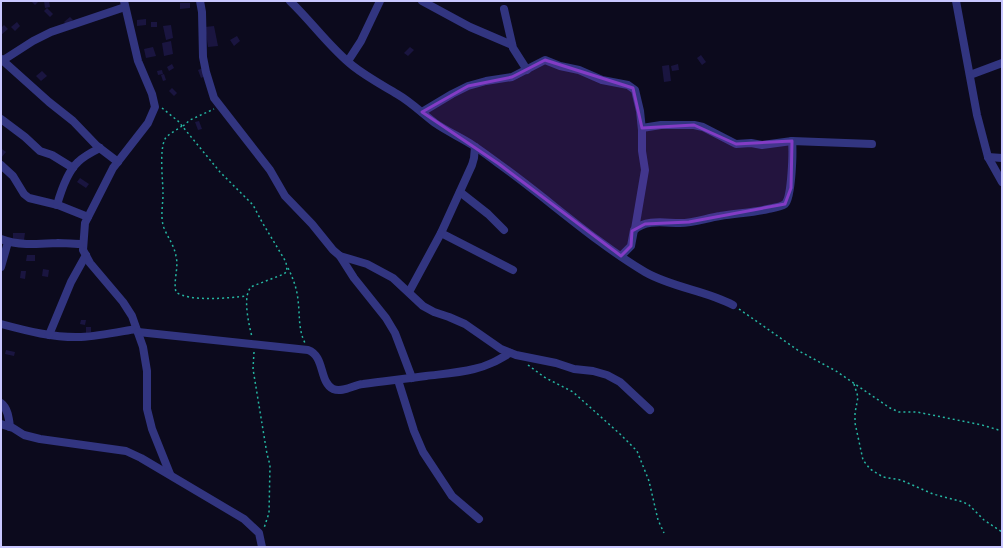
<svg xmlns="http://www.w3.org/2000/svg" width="1003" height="548" font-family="'Asap Condensed',sans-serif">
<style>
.building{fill:#1a1540}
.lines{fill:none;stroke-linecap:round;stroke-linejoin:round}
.path{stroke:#25b5a1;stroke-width:1.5;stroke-dasharray:2 3;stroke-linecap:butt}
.minor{stroke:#323580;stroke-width:8}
.marked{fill:#833cc5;fill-opacity:0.2;stroke:#833cc5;stroke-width:3;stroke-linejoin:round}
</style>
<rect width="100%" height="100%" fill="#0c0a1d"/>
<!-- building -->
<g class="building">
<path d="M31,1h6l1,1 -3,3z"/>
<path d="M44,1h5l1,6 -5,1z"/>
<path d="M180,3h10v5l-10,1z"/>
<path d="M47,8l6,6 -3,3 -6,-6z"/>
<path d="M70,17l3,3 -6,5 -3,-3z"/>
<path d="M146,19v6l-9,1v-6z"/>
<path d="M17,22l3,4 -5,5 -4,-4z"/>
<rect x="151" y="22" width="6" height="5"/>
<path d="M4,25l4,4 -7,6v-7z"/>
<path d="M171,25l2,13 -7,2 -3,-14z"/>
<path d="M214,26l4,20 -10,1 -3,-20z"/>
<path d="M237,36l3,5 -6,5 -4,-6z"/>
<path d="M171,41l2,13 -9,2 -2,-13z"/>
<path d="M153,47l3,9 -10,2 -2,-9z"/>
<path d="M410,47l4,3 -6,6 -4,-3z"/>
<path d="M701,55l5,7 -4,3 -5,-7z"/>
<path d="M172,64l2,4 -5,3 -2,-4z"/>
<path d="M678,64l1,6 -7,1 -1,-5z"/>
<path d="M669,65l2,16 -7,1 -2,-16z"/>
<path d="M203,68l2,8 -4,2 -3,-8z"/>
<path d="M162,70l1,4 -5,1 -1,-4z"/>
<path d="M42,71l5,5 -6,5 -5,-5z"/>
<path d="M164,74l2,6 -3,1 -2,-6z"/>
<path d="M172,88l5,5 -3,3 -5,-5z"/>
<path d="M199,121l3,8 -4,1 -3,-8z"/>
<path d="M2,149l4,3 -5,6v-8z"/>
<path d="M80,178l9,6 -3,4 -9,-6z"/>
<path d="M13,233h12l-1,7 -11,-1z"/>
<path d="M27,255h8v6h-9z"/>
<path d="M43,269l6,1 -1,7 -6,-1z"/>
<path d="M21,271h5l-1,8 -5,-1z"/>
<path d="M81,320h5l-1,5 -5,-1z"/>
<path d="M86,327h5v5l-5,1z"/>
<path d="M6,350l9,2 -1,4 -9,-2z"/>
</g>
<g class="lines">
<!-- path -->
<g class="path">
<path d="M162,108l16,13 42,51 33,33 9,17 24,40 1,9 -3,3 -31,12c-12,6 -4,39 -1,51"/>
<path d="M182,126c-5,4 -14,8 -17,13 -6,12 -2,41 -2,55 0,11 -3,23 1,34 4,10 10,17 12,28 3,12 -3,25 0,36 12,10 55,6 70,4"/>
<path d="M183,126l7,-6 24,-11"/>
<path d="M288,268c5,10 9,21 10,32 2,15 0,29 7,43"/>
<path d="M739,309l60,42 37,20 54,37 9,4h18l65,13 20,6"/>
<path d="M254,352l-1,17 14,85 3,11 -1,48 -5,15"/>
<path d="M528,365l16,12 29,15 47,42 17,17 12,30 9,39 6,13"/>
<path d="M854,384l4,13 -3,16v10l8,37 7,9 13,8 18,3 32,14 30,8 6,3 15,15 18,12"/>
</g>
<!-- minor -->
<g class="minor">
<path d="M124,1l14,60 14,33 3,13 -7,16 -35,45 -28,55 -2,27 7,13 33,39 9,14 11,31 4,24v38l5,20 18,45"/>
<path d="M200,1l2,11 1,45 3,15 8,26 56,72 15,26 27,28 21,26 7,6 27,8 26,14 30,28 11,6 15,5 16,7 36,25 15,6 40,8 18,6 19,2 14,4 13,7 30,28"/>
<path d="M290,1c22,21 40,47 63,65 14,11 29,19 44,28 14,8 26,20 38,29 13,9 27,15 39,23 9,6 17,12 25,18 49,35 94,77 146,108 28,16 60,18 88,33"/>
<path d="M422,1l48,26 42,18"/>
<path d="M956,1l21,114 11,42 14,25"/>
<path d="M504,9l9,39 14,22"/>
<path d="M1,59l48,43 24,19 24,25 21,16"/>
<path d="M2,61l31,-20 18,-9 74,-25"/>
<path d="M348,61l13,-20 19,-40"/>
<path d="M970,75l32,-12"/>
<path d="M422,112l30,-18 16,-8 18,-5 26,-4 33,-17 15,6 19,4 23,10 26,5 7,5 5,21 2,19v21l3,19 -10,59"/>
<path d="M1,119l24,18 15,14 12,4 21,13"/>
<path d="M642,128l19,-3h33l9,2 33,17 15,-1 11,2 30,-4 80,3"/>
<path d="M988,157l14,1"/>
<path d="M1,165l12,11 11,18 5,4 29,7 30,12"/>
<path d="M460,192l28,22 16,16"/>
<path d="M57,205c4,-14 11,-34 21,-43 6,-6 14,-10 22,-14"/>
<path d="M441,233l72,37"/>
<path d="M1,239c18,7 38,5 57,4 8,0 17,1 25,1"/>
<path d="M340,256l14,22 32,40 9,15 17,45"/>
<path d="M621,256l10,-10 3,-16c13,-11 30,-7 46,-7 13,0 27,-5 40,-7 16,-3 32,-3 48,-7 5,-1 13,-2 17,-5 7,-7 8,-53 7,-63"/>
<path d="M1,267l7,-25"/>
<path d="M409,292l32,-59 31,-68 2,-7 1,-11"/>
<path d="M1,324c26,7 53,14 80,13 18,-1 37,-5 55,-8"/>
<path d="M138,332l170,18c17,6 11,32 25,39 10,4 20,-4 30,-5 21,-3 42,-5 63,-8 16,-2 32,-3 48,-7 14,-3 24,-9 36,-16"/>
<path d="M49,335l22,-53 15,-27"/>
<path d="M398,380l16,51 9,21 29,44 27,23"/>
<path d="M1,403c7,5 8,16 9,24"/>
<path d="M1,424l12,4 11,7 16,4 86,12 15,7 103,61 15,14 3,14"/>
</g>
</g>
<!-- marked area -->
<path class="marked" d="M545,60l88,28 9,40 52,-3 42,19 56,-3 -1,47 -6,16 -96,18 -44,2 -13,7 -1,15 -10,10 -122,-92 -77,-52 46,-26 44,-9z"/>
<!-- border -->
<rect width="1003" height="548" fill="none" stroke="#c9c7ff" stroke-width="4"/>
</svg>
